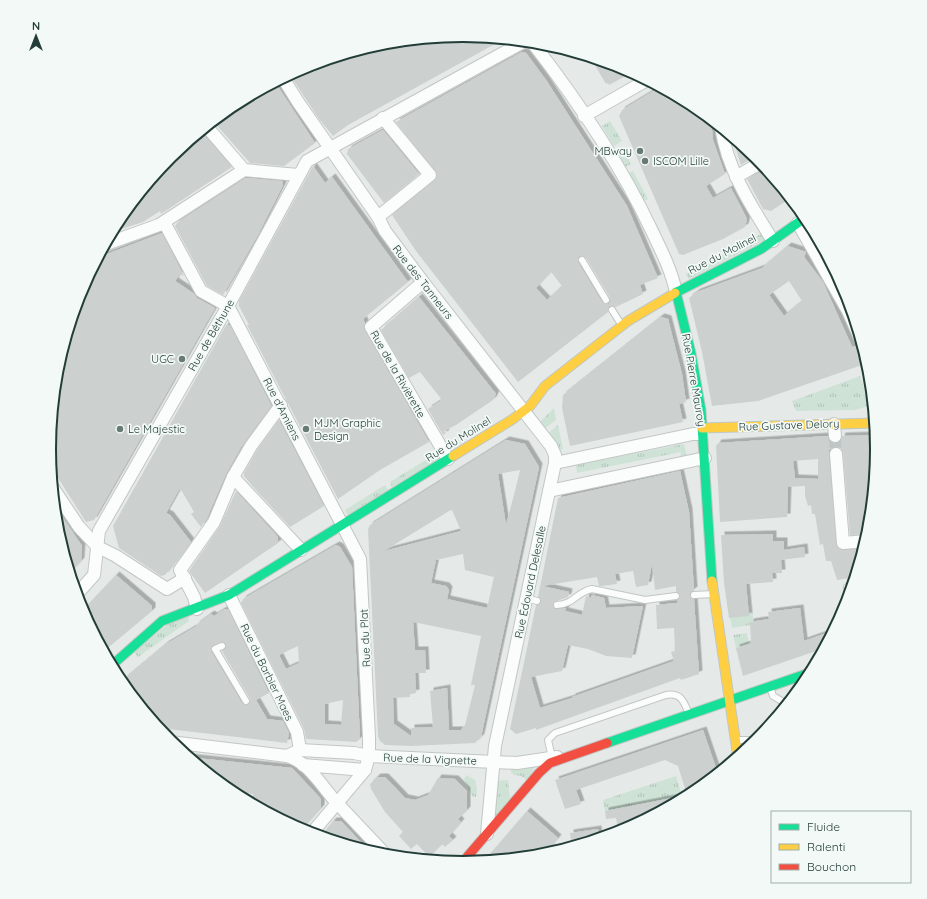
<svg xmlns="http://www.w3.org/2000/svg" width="927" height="899" font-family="Quicksand,sans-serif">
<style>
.grass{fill:url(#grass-tufts)}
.building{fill:#ccd1cf;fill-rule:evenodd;filter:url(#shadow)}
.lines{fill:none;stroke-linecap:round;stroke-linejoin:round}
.street-tunnel{stroke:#bec7c5;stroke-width:12;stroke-dasharray:12 6;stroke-linecap:butt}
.lane-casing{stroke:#c2c7c5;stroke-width:8}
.street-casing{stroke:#c2c7c5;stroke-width:14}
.fast-casing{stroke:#c0c7c5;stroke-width:11}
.slow-casing{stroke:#c0c7c5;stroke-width:11}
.jam-casing{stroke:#c0c7c5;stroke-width:11}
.lane{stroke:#fbfcfc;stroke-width:6}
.street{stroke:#fbfcfc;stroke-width:12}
.fast{stroke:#16e098;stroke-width:9}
.slow{stroke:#ffcf43;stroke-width:9}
.jam{stroke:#f24e42;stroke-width:9}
.poi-dot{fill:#677a76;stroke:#f3f9f6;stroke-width:1.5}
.labels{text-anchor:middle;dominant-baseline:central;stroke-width:3.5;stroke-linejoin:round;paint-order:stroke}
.poi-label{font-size:11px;fill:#233d38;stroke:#f3f9f6;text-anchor:start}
.street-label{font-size:11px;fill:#233d38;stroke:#f3f9f6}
.rim{fill:none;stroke:#233d38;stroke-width:2}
</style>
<defs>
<pattern id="grass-tufts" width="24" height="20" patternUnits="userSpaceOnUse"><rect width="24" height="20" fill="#cee2d6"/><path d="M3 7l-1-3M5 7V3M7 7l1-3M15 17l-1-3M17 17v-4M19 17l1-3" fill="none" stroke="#b1c3b8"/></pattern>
<filter id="shadow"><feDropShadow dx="3.5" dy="-3.5" stdDeviation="0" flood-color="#0004"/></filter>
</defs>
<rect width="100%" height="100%" fill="#e5eae8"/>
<!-- grass -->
<g class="grass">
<path d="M610,121l12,20 -8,5 -12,-20z"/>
<path d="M624,150l7,14 -6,3 -7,-14z"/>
<path d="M633,171l15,28 -4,2 -15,-28z"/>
<path d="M764,232v8l-75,39 -3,-5z"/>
<path d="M860,376l10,29 -14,5 -60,1 -4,-10z"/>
<path d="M554,408l2,12 -12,9 -5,-6z"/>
<path d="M558,425l5,24 -3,1 -13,-16z"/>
<path d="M684,444l3,14 -7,1 1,-7 -104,21 -1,-8z"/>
<path d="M434,455l2,5 -44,27 -2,-5z"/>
<path d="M385,485l3,5 -40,25 -3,-5z"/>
<path d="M753,612v10h-3v3l-18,3 -2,-11 9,-3z"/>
<path d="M188,615l1,6 -51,36 -4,-5 33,-27z"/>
<path d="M747,633l2,11 -13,4 -3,-13z"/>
<path d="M536,764l-8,17 -7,-5 -7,-1 -3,-3v-6z"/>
<path d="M466,775l9,5 2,9 -1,8 -4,-1 -8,-17z"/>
<path d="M676,776l6,20 -77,15 -2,-11z"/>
<path d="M508,780l2,18 -15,21 2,-38z"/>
</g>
<!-- building -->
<g class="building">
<path d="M464,35l40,4 -156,86 -15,11 -14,-17 -29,-44 15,-9 78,-23z"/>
<path d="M522,52l4,1 20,27 81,126 31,72 -18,7 3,9 -27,13 -7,-1 -1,6 -90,70 -102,-131 -24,-36 43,-34 2,-7 -41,-52zM579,256l7,2 24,40 -1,6 -7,-2 -24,-40zM551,272l11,14 -15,14 -11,-12z"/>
<path d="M590,57l32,10 11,5 -24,13 -1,-2 -2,1z"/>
<path d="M275,82l40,61 -31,23 -34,-3 -37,-42 20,-16z"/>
<path d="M660,87l34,18 17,14 2,21 12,34 -19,12 7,12 18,-10 16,31 -2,8 -22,12 -40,16 -4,-1 -60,-138 3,-6z"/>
<path d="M383,130l36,44 -35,29 -37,-49 1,-5z"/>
<path d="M201,131l31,36 -71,47 -1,-3 -17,11 -31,10 7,-13 52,-63z"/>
<path d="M732,136l24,20 -15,9z"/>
<path d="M313,166l12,17 7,-6 76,105 -45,37 2,4 -1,5 65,114 -49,28 -42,29 -91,-174h2l-10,-19v-5z"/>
<path d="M766,168l25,30 -20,13 -8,-2 -16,-30z"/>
<path d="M246,178l36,3 1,4 -24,48 -36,62 -16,-9 -32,-60 2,-3z"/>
<path d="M162,233l22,43 -4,-2 -5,7 18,12 4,5 18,10 -121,212 -8,2 -35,-55 -2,-18 8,-81 24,-77 18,-34z"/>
<path d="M788,246l18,6 -2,5 19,25 29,65 4,-1 7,1 5,16 -110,38 -46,5 -10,-54 -13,-54 8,-6 65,-24zM789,281l13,20 -18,15 -15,-21z"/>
<path d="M419,297l77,97 -3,6 -37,25 -12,6 2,2 -3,2 -15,-26 14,-9 -22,-28 -11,6 -28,-48z"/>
<path d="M661,317l7,2 14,55 4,28 -7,2 4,18 -113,24 -8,-38 1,-13z"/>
<path d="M226,325h4l41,80 -30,42 -15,27 -19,44 -6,9 -10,-13 3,-2 -14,-24 -14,25 4,2 21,27 -26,33 -4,1 -42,-28 -6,-22z"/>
<path d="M279,420l45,86 -34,21 -36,-39 -10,-12v-3l13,-23z"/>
<path d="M875,435l-1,25h3v5l-8,69 -19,1 -7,-82 -3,-6h-5l-6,3v4l8,93 6,3 21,-1 -8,28 -19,3 -6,-19h-5l-3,-17 -3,1 -5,-31h-3l-1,-9 -3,1 -3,-10v-10l-17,1 -1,30 -67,5 -4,-76 2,-3 110,-7 1,5 6,2 5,-1 2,-6zM818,459v20l-23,-1 -2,-17z"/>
<path d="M506,440l19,4 14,23 -58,270 -6,6 -64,3 -26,-1 -5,-4 -2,-5 -10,-207 2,-4zM520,470l-4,17 -10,38 -8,-51zM452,510l9,21 -77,20 65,-40zM463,554l2,16 29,7 -7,31 -40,-9 2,-9 -3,-4 -15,-3 5,-23zM413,622l68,14 -10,49h4l-10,40 -4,5h-12l-2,-42 -17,3 3,36 -22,1v8l-17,-12 -1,-26 17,-1v-3l6,-1 -1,-20h11l-1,-23h-10z"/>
<path d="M680,471l9,41 5,78 -4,3v3l4,3 5,75 -18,6 -1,-2 -144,52v-2l-20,6 -6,-5 26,-124 4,-1 1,-2 -3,-5 20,-99zM652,563l3,27 21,-4v6l4,3 -3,8 -21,2 1,24 17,-1 1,23 -4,1 3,9 -102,36v1l-32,10 -9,-31 31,-6 6,-26 20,4 18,7 26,2 11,-52 -37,2 -2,-10 -12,-3 -1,3 -5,-2 -4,19 -17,-4 1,-3 -11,1 -2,-4 1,-3 14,-5 1,-5 -27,-6 55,-9 2,9h3l15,-2 -2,-10 18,-3 3,16 12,-2z"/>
<path d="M236,491l42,46v6l-73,50 -16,-22 31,-45z"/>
<path d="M55,506l27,40 -1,15 -11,12 -13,-43z"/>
<path d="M773,534v7h11v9l20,-3 1,10 -24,3 1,13h-10l1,9 -27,2 3,32 -20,2 -5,-35 -3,-48z"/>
<path d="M336,545l4,2 12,20 8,172 -4,3 -50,-3 -2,-10 -63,-126 2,-4zM298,646l1,17 -13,6 -7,-14zM343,700l-2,25 -16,-1v-20z"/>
<path d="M116,575l36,31v5l-48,40 -22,-40z"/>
<path d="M800,608l4,33 31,-11 -10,18 -82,28 -7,-28 15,-5 -1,-21 19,-3 -1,-7z"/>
<path d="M225,609h3l41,84 -13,7 11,19 16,2 6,12 -2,10 -119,-14 -44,-43v-7l42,-35 31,-18 -1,-1 15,-11 3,2zM222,642l4,4 -4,5 28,48 -2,6 -6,-2 -31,-52 1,-5z"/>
<path d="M703,730l15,44 -24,20 -34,18 -25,4 1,9 -17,9 -3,-16 -10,1 -1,-8 82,-16 -9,-29 -13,-6 -89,30 5,14 -16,5 -10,-29z"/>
<path d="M187,757l105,11 29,31v9l-20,22 -49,-26 1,-10 -24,-3z"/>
<path d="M377,777h8l20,21 10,2 13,-5 10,-17 17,1 12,12v19l-9,9 3,3 -12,14 4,4 -8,7 -3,-3 -13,13 -12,-13 -6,5 -12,-13 4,-4 -18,-20 -14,-23 -1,-5z"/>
<path d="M527,811l31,27 -15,18 -10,-6 -6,8 -44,4z"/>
<path d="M333,821h8l30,32 -51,-16z"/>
<path d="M598,829l1,10 -27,9 -2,-15z"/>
</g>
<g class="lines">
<!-- street-tunnel -->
<path class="street-tunnel" d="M835,436l1,18"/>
<!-- lane casing -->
<g class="lane-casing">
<g id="lane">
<path d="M582,260l24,40"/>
<path d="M612,310l9,14"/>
<path d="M847,587l7,-2"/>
<path d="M694,595l19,-1"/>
<path d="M526,598l11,3"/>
<path d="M557,605c18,-1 19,-13 35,-16l53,11 31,-4"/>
<path d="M222,646l-7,3 31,52"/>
<path d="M770,687l3,9 12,7 5,-1"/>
<path d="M737,740h13l6,3"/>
<path d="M552,758l-4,-18 7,-7 111,-38c15,-3 18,7 23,19"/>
</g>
</g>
<!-- street casing -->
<g class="street-casing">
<g id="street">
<path d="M532,42c45,58 88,121 119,187 10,21 20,40 25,63"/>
<path d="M283,78l15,24 80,115 7,14 38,51 128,164 4,9v8l-60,283 -8,88"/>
<path d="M584,116l63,-36"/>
<path d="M207,127l37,43 54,5"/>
<path d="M721,127c6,42 30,79 52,114"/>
<path d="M736,177l26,-15"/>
<path d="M378,217l52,-42 -47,-57"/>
<path d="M164,222l37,69 27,15 132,253 9,178v19l-4,14 -54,64"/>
<path d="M798,223l50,88 13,29"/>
<path d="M106,244l53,-19 85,-55"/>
<path d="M423,282l-52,45 77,132"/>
<path d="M834,424l1,12"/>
<path d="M836,454l7,89 24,-2"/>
<path d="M555,463l138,-29h6"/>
<path d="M233,477l68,73"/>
<path d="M53,488l26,39 19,20 18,9 51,33 18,-11"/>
<path d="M549,491l156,-33"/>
<path d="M76,595l18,-20 5,-44 129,-225 79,-145 218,-120"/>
<path d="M229,595l68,137 3,18"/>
<path d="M197,609l-3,-12 -14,-27 34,-48 19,-45 18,-31 30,-41"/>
<path d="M170,742l117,14c22,6 35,31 50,47 17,18 34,36 51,54"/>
<path d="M287,756l13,-6 54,3 15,3 148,7 40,-6"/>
<path d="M303,765l62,5"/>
</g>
</g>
<!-- fast casing -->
<g class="fast-casing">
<g id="fast">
<path d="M676,292l15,61 10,57 11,171"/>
<path d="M675,293l86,-44 45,-32"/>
<path d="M111,666l51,-45 67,-26 224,-139"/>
<path d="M607,743l205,-71"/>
</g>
</g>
<!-- slow casing -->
<g class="slow-casing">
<g id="slow">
<path d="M702,428l173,-5"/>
<path d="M453,456l60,-37 17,-13 15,-20 83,-65 47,-28"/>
<path d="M712,581l26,177"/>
</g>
</g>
<!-- jam casing -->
<g class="jam-casing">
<path id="jam" d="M461,864l78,-91 11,-10 57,-20"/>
</g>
<!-- lane -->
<use href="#lane" class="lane"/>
<!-- street -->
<use href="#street" class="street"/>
<!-- fast -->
<use href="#fast" class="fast"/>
<!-- slow -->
<use href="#slow" class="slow"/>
<!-- jam -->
<use href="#jam" class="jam"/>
</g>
<!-- markers -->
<g class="poi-dot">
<circle cx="640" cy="151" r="4"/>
<circle cx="645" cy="161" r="4"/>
<circle cx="182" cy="359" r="4"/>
<circle cx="120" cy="429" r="4"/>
<circle cx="306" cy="429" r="4"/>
</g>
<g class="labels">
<!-- poi labels -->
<g class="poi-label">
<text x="632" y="151" text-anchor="end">MBway</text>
<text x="653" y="161">ISCOM Lille</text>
<text x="174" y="359" text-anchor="end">UGC</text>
<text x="314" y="423">MJM Graphic<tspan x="314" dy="13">Design</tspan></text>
<text x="128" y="429">Le Majestic</text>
</g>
<!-- street labels -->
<g class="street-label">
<text transform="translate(722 254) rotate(-27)">Rue du Molinel</text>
<text transform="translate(423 282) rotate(52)">Rue des Tanneurs</text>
<text transform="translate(211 335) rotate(-60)">Rue de Béthune</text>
<text transform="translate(398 374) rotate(60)">Rue de la Rivièrette</text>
<text transform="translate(694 380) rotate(80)">Rue Pierre Mauroy</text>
<text transform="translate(282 409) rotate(63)">Rue d'Amiens</text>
<text transform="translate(789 425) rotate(-2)">Rue Gustave Delory</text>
<text transform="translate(458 439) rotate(-32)">Rue du Molinel</text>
<text transform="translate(530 582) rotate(-78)">Rue Édouard Delesalle</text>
<text transform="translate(365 638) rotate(-93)">Rue du Plat</text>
<text transform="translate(267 672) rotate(64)">Rue du Barbier Maes</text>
<text transform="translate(430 759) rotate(2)">Rue de la Vignette</text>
</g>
</g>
<!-- crop -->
<path d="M0 0H927V899H0ZM56 449a407 407 0 1 1 814 0a407 407 0 1 1-814 0Z" fill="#f3f9f6" fill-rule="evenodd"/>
<path class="rim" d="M56 449a407 407 0 1 1 814 0a407 407 0 1 1-814 0Z"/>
<!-- legend -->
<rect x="771" y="811" width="140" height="72" fill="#f3f9f6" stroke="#a0aeaa"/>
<rect x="779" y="824" width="20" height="6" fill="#16e098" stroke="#a0aeaa"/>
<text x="807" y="831" font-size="12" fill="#233d38">Fluide</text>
<rect x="779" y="844" width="20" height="6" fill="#ffcf43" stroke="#a0aeaa"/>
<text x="807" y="851" font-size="12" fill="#233d38">Ralenti</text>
<rect x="779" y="864" width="20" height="6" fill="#f24e42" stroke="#a0aeaa"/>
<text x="807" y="871" font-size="12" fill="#233d38">Bouchon</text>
<!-- north arrow -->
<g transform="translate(36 36)" stroke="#f3f9f6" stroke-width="3" paint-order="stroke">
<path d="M0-3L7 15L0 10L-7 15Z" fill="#233d38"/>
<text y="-6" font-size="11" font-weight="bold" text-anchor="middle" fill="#233d38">N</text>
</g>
</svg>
